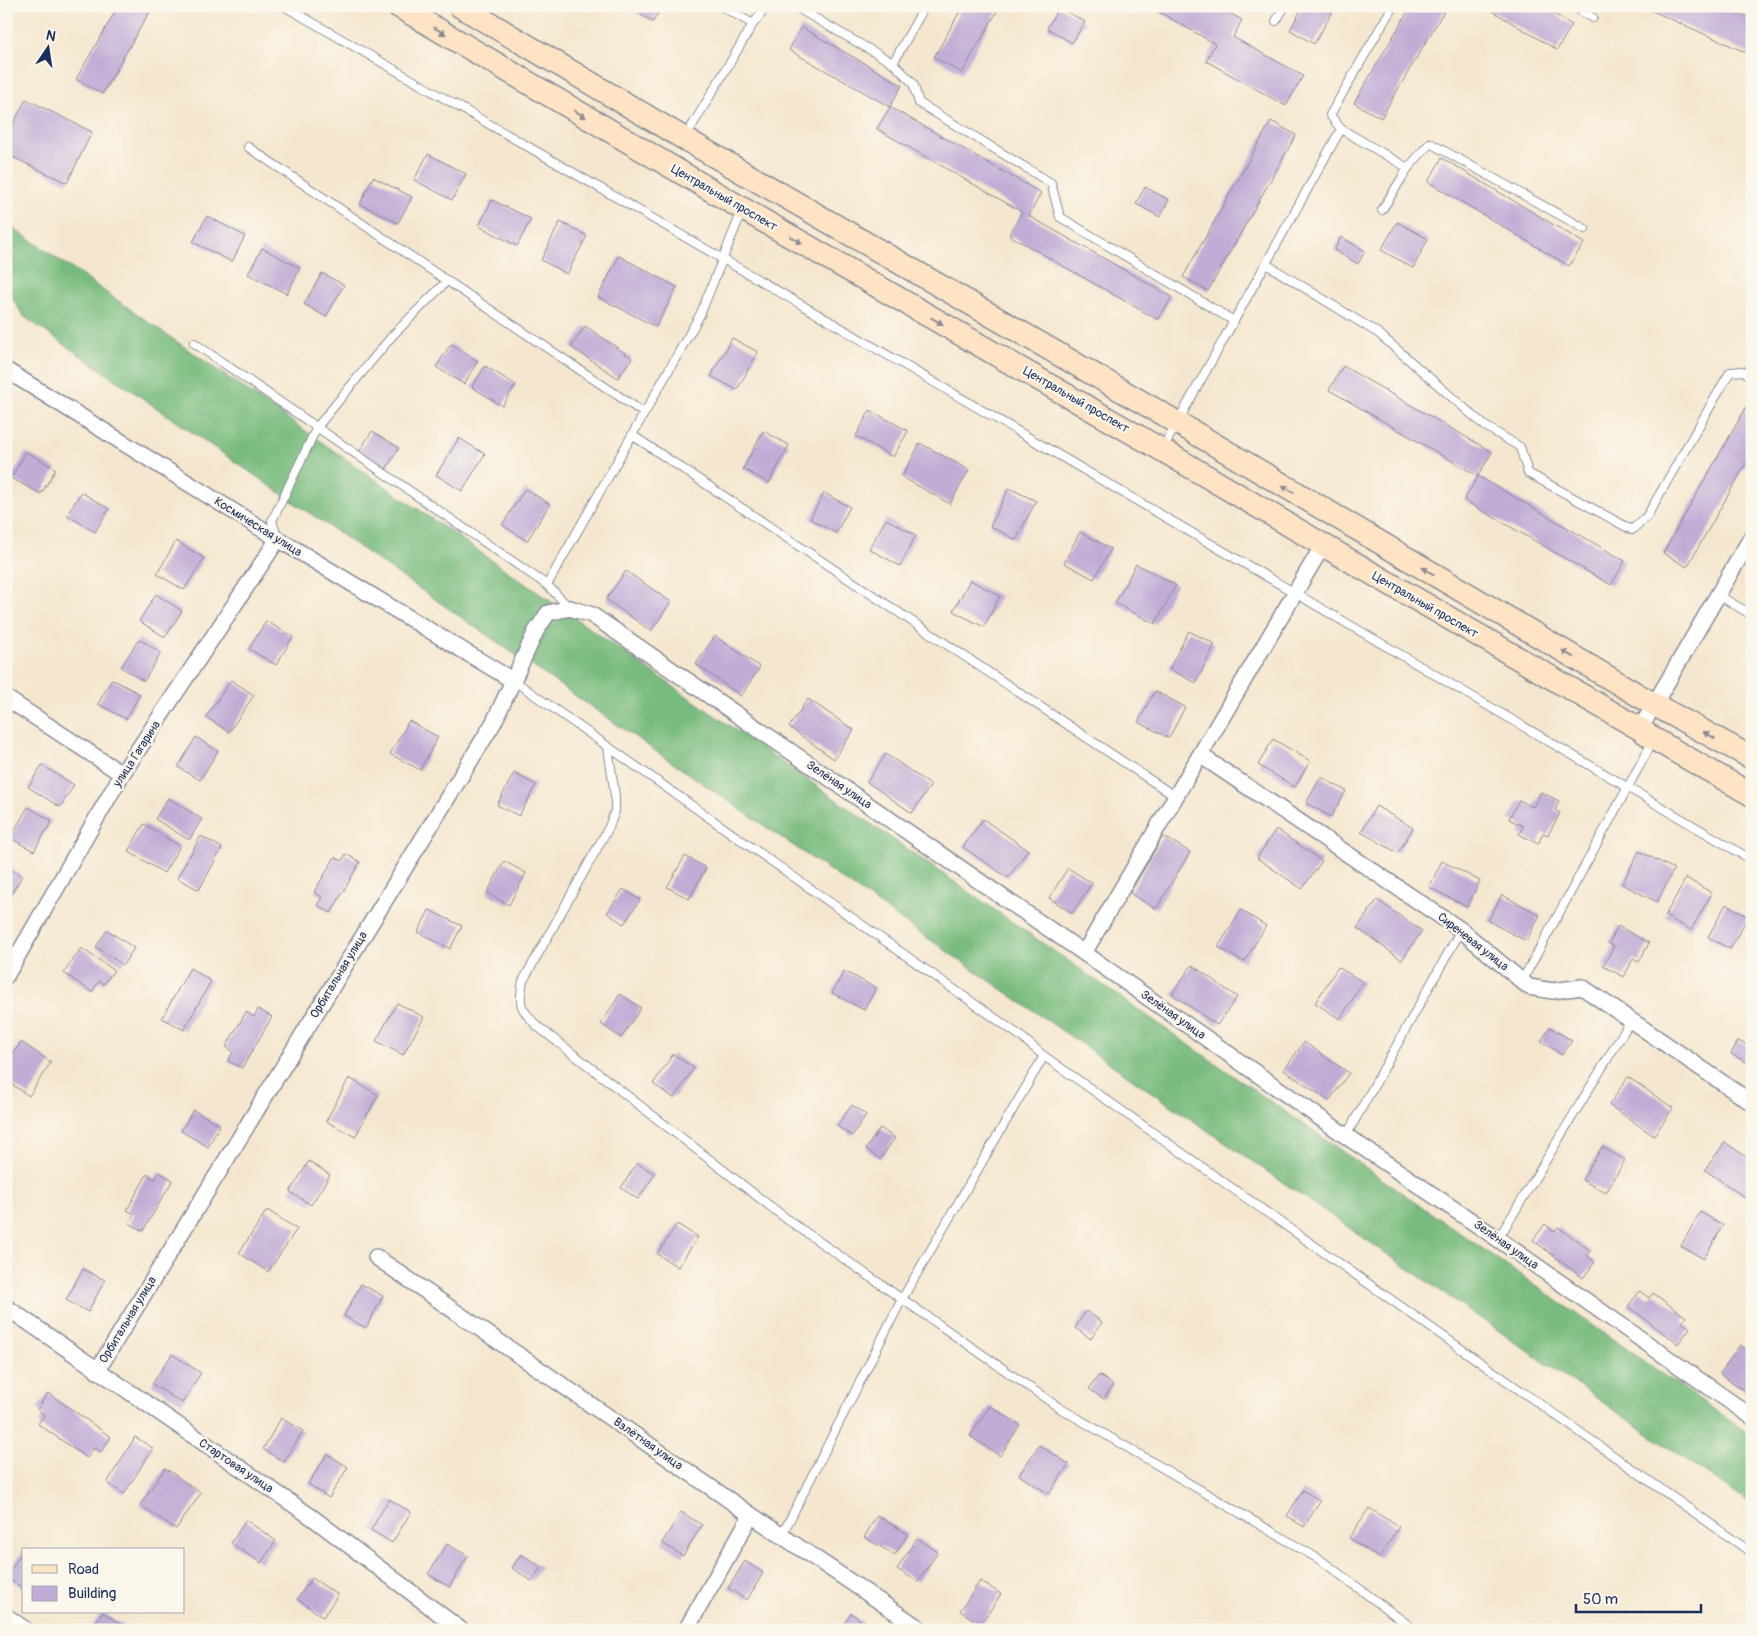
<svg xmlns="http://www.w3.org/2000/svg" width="1758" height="1636" font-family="Pangolin,sans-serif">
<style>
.forest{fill:#78bb7e;stroke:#4a756e}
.building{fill:#c0add6}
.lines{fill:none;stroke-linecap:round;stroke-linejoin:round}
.lane-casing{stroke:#888b96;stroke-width:10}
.street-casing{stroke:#888b96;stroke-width:18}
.secondary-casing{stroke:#888b96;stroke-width:25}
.lane{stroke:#fff;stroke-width:8}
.street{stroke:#fff;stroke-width:15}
.secondary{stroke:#fee4c5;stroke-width:22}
.oneway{fill:#8c8a92}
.labels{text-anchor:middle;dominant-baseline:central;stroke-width:4.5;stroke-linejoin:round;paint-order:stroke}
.street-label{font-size:12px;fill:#1b2f5e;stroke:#fbf7ec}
</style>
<rect width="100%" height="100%" fill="#fbf7ec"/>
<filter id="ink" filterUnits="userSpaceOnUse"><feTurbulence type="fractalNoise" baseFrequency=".02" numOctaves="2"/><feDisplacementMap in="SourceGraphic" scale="10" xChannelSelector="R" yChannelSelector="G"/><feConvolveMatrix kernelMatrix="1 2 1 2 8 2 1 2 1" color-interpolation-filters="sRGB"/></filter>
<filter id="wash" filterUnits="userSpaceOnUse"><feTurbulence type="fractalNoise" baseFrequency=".0096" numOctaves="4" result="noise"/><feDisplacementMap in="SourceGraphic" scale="20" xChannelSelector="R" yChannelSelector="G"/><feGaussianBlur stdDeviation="1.12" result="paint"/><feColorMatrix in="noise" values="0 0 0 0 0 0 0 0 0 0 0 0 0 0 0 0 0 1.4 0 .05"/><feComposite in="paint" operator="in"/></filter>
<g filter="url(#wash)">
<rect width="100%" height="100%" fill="#f5e7cf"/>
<!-- forest -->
<path class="forest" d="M6,223l1746,1213v69l-1729,-1189 -17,-30z"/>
<g id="blocks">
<!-- building -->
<g class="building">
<path d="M105,6h48l-51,88 -26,-15 39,-67z"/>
<path d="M626,6h36l-9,16z"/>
<path d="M963,6h37l-38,67 -28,-16z"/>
<path d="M1149,6h68l25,14 -9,17 70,39 -17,30 -80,-45 9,-17z"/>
<path d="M1303,6h33l-22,38 -24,-14z"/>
<path d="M1411,6h36l-66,112 -27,-15z"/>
<path d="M1484,6h57l31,19 -15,25z"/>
<path d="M1641,6h82l29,13v36z"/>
<path d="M1059,7l26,15 -13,21 -25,-15z"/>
<path d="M801,27l101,58 -12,22 -101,-57z"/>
<path d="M26,99l66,33 -25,51 -61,-29v-16z"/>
<path d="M890,107l151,86 -12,23 143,81 -14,23 -149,-85 13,-23 -145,-83z"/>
<path d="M1271,121l25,14 -88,156 -25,-14z"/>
<path d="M428,154l38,20 -14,26 -38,-20z"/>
<path d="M1442,158l142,85 -15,23 -141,-84z"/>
<path d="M373,177l39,20 -14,26 -38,-19z"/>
<path d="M1145,187l24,13 -9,17 -24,-13z"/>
<path d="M492,200l39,19 -14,27 -38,-20z"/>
<path d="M207,216l38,20 -13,26 -39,-20z"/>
<path d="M560,222l27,14 -20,38 -26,-14z"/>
<path d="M1397,222l31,17 -15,29 -32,-18z"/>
<path d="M1341,237l24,14 -7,13 -24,-14z"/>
<path d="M262,248l38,20 -13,26 -39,-20z"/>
<path d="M619,256l58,31 -21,40 -58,-30z"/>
<path d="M322,273l22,12 -18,32 -22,-13z"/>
<path d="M585,326l47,32 -14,20 -47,-31z"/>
<path d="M732,338l26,14 -21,38 -26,-14z"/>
<path d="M451,344l27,17 -14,23 -28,-17z"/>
<path d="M485,366l31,19 -14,21 -30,-19z"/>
<path d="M1343,366l149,86 -14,24 -149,-86z"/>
<path d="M1752,397v56l-65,114 -24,-14z"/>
<path d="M870,410l38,21 -15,26 -37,-21z"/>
<path d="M372,431l27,17 -13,21 -27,-17z"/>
<path d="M763,431l26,14 -20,38 -26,-14z"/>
<path d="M459,438l26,16 -23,37 -26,-16z"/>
<path d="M920,443l49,27 -19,34 -48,-27z"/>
<path d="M26,452l30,17 -15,25 -30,-16z"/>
<path d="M1478,476l147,85 -14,24 -147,-85z"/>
<path d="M1009,488l27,13 -20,39 -26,-14z"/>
<path d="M525,489l25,15 -23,37 -25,-16z"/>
<path d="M81,492l28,17 -14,23 -28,-17z"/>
<path d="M824,493l26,14 -14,26 -26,-14z"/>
<path d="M886,519l30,16 -16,31 -31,-17z"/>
<path d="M1080,532l31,17 -17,30 -30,-16z"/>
<path d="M176,541l28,17 -20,32 -27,-16z"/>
<path d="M1136,564l40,21 -21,39 -40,-21z"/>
<path d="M626,571l45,31 -20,29 -45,-32z"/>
<path d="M970,580l30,16 -16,31 -31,-16z"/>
<path d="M156,594l26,17 -17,26 -26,-16z"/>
<path d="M266,621l27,16 -17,28 -27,-16z"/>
<path d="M1189,631l26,13 -19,39 -27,-14z"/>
<path d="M715,636l45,31 -19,29 -45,-32z"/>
<path d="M139,639l22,14 -17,28 -23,-14z"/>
<path d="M112,679l28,15 -14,25 -28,-15z"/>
<path d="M231,680l23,15 -25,37 -23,-15z"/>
<path d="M1155,691l30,16 -16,31 -31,-16z"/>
<path d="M808,699l46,31 -20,29 -45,-32z"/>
<path d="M409,721l29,16 -18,33 -30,-16z"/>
<path d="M196,737l22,14 -18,29 -22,-13z"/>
<path d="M1273,739l37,22 -15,26 -37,-22z"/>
<path d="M886,754l45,31 -19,28 -45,-31z"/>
<path d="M42,765l32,20 -14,22 -32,-20z"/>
<path d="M514,773l22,12 -17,31 -22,-11z"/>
<path d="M1321,777l25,14 -15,26 -25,-14z"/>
<path d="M1541,792l18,9 -4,9 5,3 -12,22 -5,-2 -5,11 -19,-10 4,-8 -14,-7 10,-19 14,7z"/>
<path d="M168,798l34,21 -13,21 -34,-21z"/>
<path d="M1376,806l37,22 -15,25 -37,-21z"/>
<path d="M28,807l24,14 -18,30 -24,-13z"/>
<path d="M983,819l45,31 -20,28 -45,-31z"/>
<path d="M144,824l36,22 -16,27 -36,-22z"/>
<path d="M1276,829l46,32 -20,28 -45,-31z"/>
<path d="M201,836l21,12 -23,42 -22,-12z"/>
<path d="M1163,836l27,16 -34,57 -26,-16z"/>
<path d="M1639,851l35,18 -17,33 -35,-18z"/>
<path d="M346,854l14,8 -29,51 -14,-8 5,-8 -8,-5 21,-35 7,4z"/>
<path d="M685,856l21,12 -17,31 -22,-12z"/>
<path d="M504,861l22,12 -17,32 -22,-12z"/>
<path d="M1442,861l38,20 -13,26 -38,-20z"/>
<path d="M6,867l16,9 -16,27z"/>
<path d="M1068,868l24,15 -20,30 -23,-15z"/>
<path d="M1686,878l26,15 -21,37 -26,-14z"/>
<path d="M623,889l17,11 -16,24 -17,-11z"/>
<path d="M1502,895l38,20 -14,26 -38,-20z"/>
<path d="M1377,900l45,31 -20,29 -45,-32z"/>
<path d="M1726,904l22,13 -18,32 -22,-12z"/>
<path d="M429,910l33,16 -12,23 -32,-17z"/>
<path d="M1241,910l25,16 -22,36 -26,-15z"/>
<path d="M1618,926l31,17 -10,19 -6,-3 -9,18 -21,-11 11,-20 -5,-3z"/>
<path d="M107,930l27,18 -11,17 -27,-18z"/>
<path d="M81,948l33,22 -10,14 -5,-3 -7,11 -28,-19z"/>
<path d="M1192,965l45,32 -20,28 -45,-31z"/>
<path d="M1338,967l25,15 -23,37 -25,-16z"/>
<path d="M190,968l21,13 -27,49 -22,-12z"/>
<path d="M844,971l32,17 -12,22 -32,-17z"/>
<path d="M620,994l21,14 -20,30 -20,-14z"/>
<path d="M397,1003l27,14 -21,38 -27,-14z"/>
<path d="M258,1009l14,8 -30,51 -14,-7 5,-9 -7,-5 20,-35 8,5z"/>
<path d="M1550,1027l22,14 -10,14 -21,-14z"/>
<path d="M1752,1040v25l-21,-11 7,-13 11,5z"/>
<path d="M21,1042l30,20 -22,34 -22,-15 7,-11 -8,-7z"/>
<path d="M1304,1042l45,31 -20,28 -45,-31z"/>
<path d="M673,1054l21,14 -20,30 -21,-14z"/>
<path d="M1628,1077l45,31 -19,28 -45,-31z"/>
<path d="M349,1078l29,17 -23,42 -29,-16z"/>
<path d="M852,1105l14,10 -14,21 -15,-10z"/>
<path d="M193,1110l27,15 -12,22 -27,-16z"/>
<path d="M880,1128l15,10 -15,21 -14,-10z"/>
<path d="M1725,1142l27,19v38l-2,2 -45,-31z"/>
<path d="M1602,1147l23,13 -19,33 -24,-13z"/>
<path d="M309,1161l21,14 -19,30 -21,-13z"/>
<path d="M637,1163l18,11 -17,25 -17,-11z"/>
<path d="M159,1172l14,8 -30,51 -14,-8 5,-9 -7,-4 20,-36 8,5z"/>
<path d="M267,1210l30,19 -29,43 -29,-19z"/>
<path d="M1700,1212l23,13 -19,34 -23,-13z"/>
<path d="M677,1224l21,13 -20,30 -21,-13z"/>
<path d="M1545,1224l9,8 4,-5 33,24 -4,5 8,6 -12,16 -50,-38z"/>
<path d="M83,1269l22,11 -17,32 -22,-12z"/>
<path d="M361,1284l22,12 -17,32 -22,-12z"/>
<path d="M1640,1291l9,7 4,-5 33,24 -4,5 8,6 -12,16 -50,-38z"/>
<path d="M1086,1311l16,11 -11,17 -16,-11z"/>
<path d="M1740,1345l12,8v38l-3,3 -29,-20z"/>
<path d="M172,1354l29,19 -19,30 -30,-19z"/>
<path d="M1099,1375l14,10 -9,14 -15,-10z"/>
<path d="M48,1393l63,44 -10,15 -7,-4 -7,10 -49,-34 6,-9 -7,-6z"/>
<path d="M990,1406l30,19 -20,31 -30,-20z"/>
<path d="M281,1418l22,13 -19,31 -21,-13z"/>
<path d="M135,1437l18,11 -29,46 -17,-11z"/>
<path d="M1039,1445l30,19 -20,30 -30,-19z"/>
<path d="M327,1454l21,13 -19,31 -21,-14z"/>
<path d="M165,1468l36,25 -25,36 -36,-24z"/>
<path d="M1303,1490l17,11 -16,26 -17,-11z"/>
<path d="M389,1499l22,13 -19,31 -21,-13z"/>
<path d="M1369,1508l30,19 -20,31 -30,-20z"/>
<path d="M681,1512l21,13 -19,31 -21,-13z"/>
<path d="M877,1516l31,18 -13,21 -31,-18z"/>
<path d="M246,1520l30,21 -15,22 -30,-20z"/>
<path d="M917,1538l21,14 -20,30 -21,-13z"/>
<path d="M447,1544l21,12 -19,31 -21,-13z"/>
<path d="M24,1549v40l-18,-12z"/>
<path d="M521,1554l20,13 -9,14 -20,-13z"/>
<path d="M745,1561l18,12 -16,27 -19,-12z"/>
<path d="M312,1578l26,17 -15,22 -26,-18z"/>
<path d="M980,1581l21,13 -20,30 -21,-13z"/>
<path d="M102,1612l24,15 -2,3h-34z"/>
<path d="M851,1613l13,10 -5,7h-19z"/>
<path d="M388,1625l8,5h-11z"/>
</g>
</g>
</g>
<g filter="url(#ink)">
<use href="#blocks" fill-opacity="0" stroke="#888b96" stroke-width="1"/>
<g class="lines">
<!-- lane casing -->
<g class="lane-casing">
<g id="lane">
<path d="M284,6l439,253 1029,601"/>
<path d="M721,6l32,18"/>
<path d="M794,6l99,57 20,20 6,20 132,80 9,34 174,104"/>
<path d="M1573,6l20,12"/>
<path d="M1276,21l9,-15"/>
<path d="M893,63l32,-57"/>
<path d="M1341,129l67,39 22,-25 155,86"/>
<path d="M686,136l67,-112 14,-18"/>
<path d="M248,147l396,266"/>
<path d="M1382,210l26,-42"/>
<path d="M1266,264l112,69 107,93 35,21 8,26 104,57 15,-14 83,-144 13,-1 9,6"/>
<path d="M194,343l353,242 153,-270 42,-104"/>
<path d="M632,435l544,362"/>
<path d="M1163,448l178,-319 -11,-14 63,-109"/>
<path d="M277,536l-5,-15 45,-94 75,-91 55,-55"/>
<path d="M547,585l23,23"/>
<path d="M1718,595l34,20"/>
<path d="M513,680l506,355 25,21 708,497"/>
<path d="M608,747l7,49v15l-6,16 -86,154c-5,24 -3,27 14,45l251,194 270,187 264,154 93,69"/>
<path d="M1522,981l131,-240"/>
<path d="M1346,1136l115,-206"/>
<path d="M1498,1239l133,-219"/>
<path d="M782,1535l120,-236 142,-243"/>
</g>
</g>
<!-- street casing -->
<g class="street-casing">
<g id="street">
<path d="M6,370l272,169 234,141"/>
<path d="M6,698l116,76"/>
<path d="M1640,729l112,-193"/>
<path d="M1200,755l261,175 68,57 24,4 29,-4 170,116"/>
<path d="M1084,953l239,-408"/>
<path d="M6,976l116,-202 156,-235"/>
<path d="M376,1257l375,258 171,115"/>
<path d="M6,1307l307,211 148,112"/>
<path d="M97,1371l397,-649 42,-91 12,-18 22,-5 22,7 492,338 262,183 152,103 254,178"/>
<path d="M6,1616l20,14"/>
<path d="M686,1630l65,-115"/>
</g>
</g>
<!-- secondary casing -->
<g class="secondary-casing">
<g id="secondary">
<path d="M398,6l345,203 419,241 161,95 317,184 14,10 98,56"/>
<path d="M460,6l225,133 493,284 477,282 97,53"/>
</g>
</g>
<!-- lane -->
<use href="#lane" class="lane"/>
<!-- street -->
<use href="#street" class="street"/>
<!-- secondary -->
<use href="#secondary" class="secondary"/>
</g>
<!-- one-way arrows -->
<defs><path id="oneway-solid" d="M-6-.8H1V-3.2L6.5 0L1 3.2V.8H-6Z" transform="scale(1.25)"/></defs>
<g class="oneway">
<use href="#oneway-solid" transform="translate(440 31) rotate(31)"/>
<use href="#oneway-solid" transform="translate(580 114) rotate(31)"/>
<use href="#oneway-solid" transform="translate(796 240) rotate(30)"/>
<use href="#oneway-solid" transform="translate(937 321) rotate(30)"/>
<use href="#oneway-solid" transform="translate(1288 489) rotate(-149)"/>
<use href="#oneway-solid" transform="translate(1428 571) rotate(-149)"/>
<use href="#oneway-solid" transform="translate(1568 654) rotate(-149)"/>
<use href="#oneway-solid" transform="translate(1709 735) rotate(-151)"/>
</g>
</g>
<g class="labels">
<!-- street labels -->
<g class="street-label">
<text transform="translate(724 198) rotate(30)">Центральный проспект</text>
<text transform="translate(1076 400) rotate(30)">Центральный проспект</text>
<text transform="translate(258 527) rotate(32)">Космическая улица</text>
<text transform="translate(1425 605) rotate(30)">Центральный проспект</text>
<text transform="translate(137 754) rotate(-57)">улица Гагарина</text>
<text transform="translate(839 785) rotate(34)">Зелёная улица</text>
<text transform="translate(1473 942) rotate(38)">Сиреневая улица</text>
<text transform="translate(339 975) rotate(-59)">Орбитальная улица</text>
<text transform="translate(1173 1015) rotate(35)">Зелёная улица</text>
<text transform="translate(1506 1245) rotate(35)">Зелёная улица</text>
<text transform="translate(128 1320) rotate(-59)">Орбитальная улица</text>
<text transform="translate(648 1444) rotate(35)">Взлётная улица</text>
<text transform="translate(236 1466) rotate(34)">Стартовая улица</text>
</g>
</g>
<!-- margin -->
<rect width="1758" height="1636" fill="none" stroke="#fbf7ec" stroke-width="25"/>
<!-- legend -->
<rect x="22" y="1548" width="162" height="65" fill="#fbf7ec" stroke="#a1a7b3"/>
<rect x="32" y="1565" width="25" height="8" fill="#fee4c5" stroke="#a1a7b3"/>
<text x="68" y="1574" font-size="15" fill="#1b2f5e">Road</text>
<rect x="32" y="1586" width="25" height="15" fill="#c0add6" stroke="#a1a7b3"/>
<text x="68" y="1598" font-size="15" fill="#1b2f5e">Building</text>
<!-- north arrow -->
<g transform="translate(48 48) rotate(13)" stroke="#fbf7ec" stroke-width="4" paint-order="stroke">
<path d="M0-4L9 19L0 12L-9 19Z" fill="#1b2f5e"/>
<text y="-8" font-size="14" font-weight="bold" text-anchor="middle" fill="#1b2f5e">N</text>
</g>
<!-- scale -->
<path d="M1576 1604v8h125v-8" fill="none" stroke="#1b2f5e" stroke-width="2.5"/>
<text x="1583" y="1604" font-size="15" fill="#1b2f5e" stroke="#fbf7ec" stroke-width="4" paint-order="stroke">50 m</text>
</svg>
